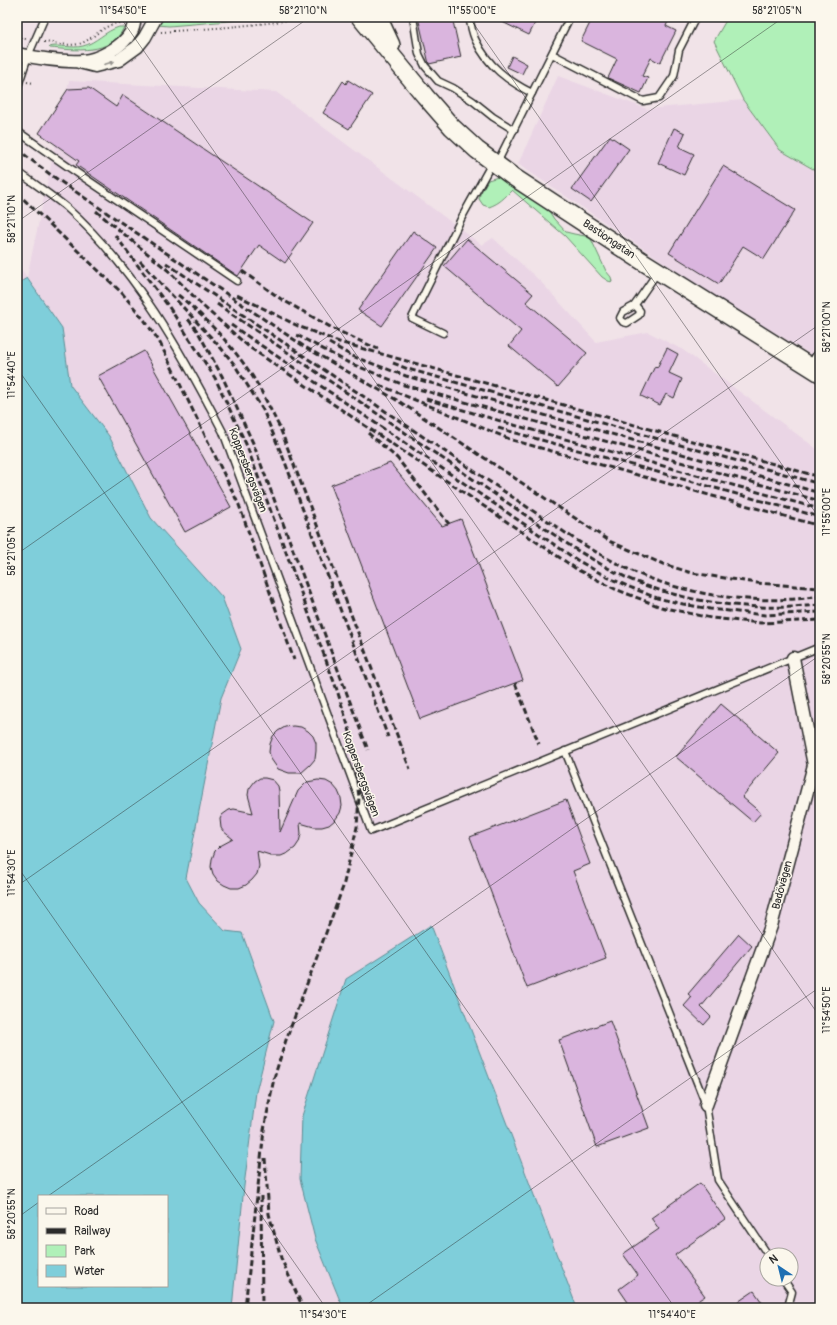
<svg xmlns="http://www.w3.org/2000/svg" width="837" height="1325" font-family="Pangolin,sans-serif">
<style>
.built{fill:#ead5e5;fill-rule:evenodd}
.green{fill:#b0f0b8;stroke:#6e8e72}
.water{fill:#7fceda;stroke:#5d8d94;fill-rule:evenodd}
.building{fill:#dab5de;stroke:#2b2b2b}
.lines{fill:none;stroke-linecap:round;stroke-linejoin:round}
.lane-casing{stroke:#2b2b2b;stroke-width:9}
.street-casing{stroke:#2b2b2b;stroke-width:15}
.secondary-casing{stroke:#2b2b2b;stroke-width:20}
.path{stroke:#2b2b2b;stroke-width:2;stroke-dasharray:1 3;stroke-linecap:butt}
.lane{stroke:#fbf7ec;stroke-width:6}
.street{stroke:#fbf7ec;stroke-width:12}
.secondary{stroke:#fbf7ec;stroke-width:17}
.rail{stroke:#2b2b2b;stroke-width:3;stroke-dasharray:6 3;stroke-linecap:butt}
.oneway{fill:#93918c}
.ticks{fill:none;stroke:#2b2b2b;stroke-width:1;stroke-opacity:0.45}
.labels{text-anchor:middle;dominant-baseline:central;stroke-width:3;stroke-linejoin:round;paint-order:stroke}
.street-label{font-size:11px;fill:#2b2b2b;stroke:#fbf7ec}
.neatline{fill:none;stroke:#2b2b2b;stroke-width:1.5}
.ticks-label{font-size:10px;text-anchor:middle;fill:#2b2b2b}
</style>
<rect width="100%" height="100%" fill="#f1e3e8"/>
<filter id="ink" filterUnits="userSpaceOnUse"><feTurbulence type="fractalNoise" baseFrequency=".025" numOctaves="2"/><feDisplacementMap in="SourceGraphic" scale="8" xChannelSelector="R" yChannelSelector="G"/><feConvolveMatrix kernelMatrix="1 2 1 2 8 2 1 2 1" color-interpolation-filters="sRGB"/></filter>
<g filter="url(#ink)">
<!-- built -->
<g class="built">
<path d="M558,76l89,33 96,-9 37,50 40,24v186l-118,-72 -184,-124z"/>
<path d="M69,81l207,11 206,153 11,-7 48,44 55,60 52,-10 35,18 134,99 3,1v858h-243l-146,-383 -116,314 28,69h-111l12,-122 12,-94 18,-71 -32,-87 -17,-3 -26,-28 -13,-25 35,-181 20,-48 -19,-52 -71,-79 -42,-82 -39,-51 -8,-57 -35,-50 -10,6v-20l10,13zM767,1255h24v24h-24z"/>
</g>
<!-- green -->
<g class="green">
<path d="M161,17h116l-108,9 -12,-1z"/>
<path d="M728,17h92v156l-40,-23 -37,-50 -29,-59z"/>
<path d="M119,27h5c-12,29 -50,23 -74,21l-1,-1c10,-3 23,2 34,-1 13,-3 22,-15 36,-19z"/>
<path d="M498,177l5,1 42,27 9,14 12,13 8,2 11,2 6,3 15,32 5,6 1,5 -4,-1 -6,-4 -37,-41 -53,-46c-8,8 -12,13 -23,17l-6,-2 -4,-6 1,-5 8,-14z"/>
</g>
<!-- water -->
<g class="water">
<path d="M27,278l35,50 8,57 39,51 42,82 71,79 19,52 -20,49 -35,180 13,25 26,28 17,2 32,88 -18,71 -12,94 -12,122h-215v-1024zM39,1196h128v90h-128z"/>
<path d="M431,925l146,383h-234l-28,-69 -15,-60 2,-63 44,-137z"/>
</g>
<!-- building -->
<g class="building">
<path d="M418,17h34l9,40 -32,7z"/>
<path d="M492,17h46l-9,18z"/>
<path d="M593,17h77l-4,9 10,5 -16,32 -9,-5 -9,18 6,2 -7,15 -33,-15 9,-19 -36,-18z"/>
<path d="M512,56l15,8 -5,10 -15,-7z"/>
<path d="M348,80l24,15 -23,34 -26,-16 20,-32 3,3z"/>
<path d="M89,88l27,19 7,-12 190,128 -28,40 -26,-18 -21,31 -162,-111 3,-4 -40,-28 29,-44z"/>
<path d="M674,128l11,5 -6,14 15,7 -10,21 -26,-12z"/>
<path d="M610,136l19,13 -38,53 -19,-13z"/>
<path d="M723,166l72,44 -31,49 -21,-13 -24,38 -50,-31z"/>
<path d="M413,231l24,17 -55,78 -24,-16z"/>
<path d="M467,239l66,55 -7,8 61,51 -29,34 -49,-41 12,-15 -77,-65z"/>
<path d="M667,348l11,6 -9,19 13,6 -8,19 -8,-4 -6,11 -19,-9 14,-30 2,2z"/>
<path d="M144,351l87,156 -46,25 -87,-156z"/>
<path d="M390,463l52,63 19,-7 62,161 -103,39 -89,-234z"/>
<path d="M721,704l58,49 -37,44 19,16 -8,9 -77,-65z"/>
<path d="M293,726l8,1 7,4 5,5 3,7v8l-1,8 -5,6 -9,8h-12l-11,-4 -7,-10 -2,-7 1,-8 3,-8 5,-5 7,-4z"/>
<path d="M260,778h5l8,2 5,6 1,5 1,41 18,-41 9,-9 11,-2 8,1 7,4 5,6 3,7 1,8 -2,7 -5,7 -6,5 -7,2h-8l-14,-4 1,11 -2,8 -4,6 -7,5 -7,3h-12l1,-1 -13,-4 2,15 -2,8 -5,6 -6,5 -7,3h-8l-7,-3 -6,-4 -5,-7 -2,-7 1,-8 3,-8 5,-5 13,-7 -10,-8 -2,-3 -1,-9 2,-4 7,-5 5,-1 19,4 -5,-18 1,-6 6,-8z"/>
<path d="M566,800l24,64 -17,7 33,87 -79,30 -57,-151z"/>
<path d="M739,934l13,12 -51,61 10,10 -7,8 -20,-19 8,-9 -4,-3z"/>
<path d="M610,1021l39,107 -52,19 -38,-107z"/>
<path d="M700,1183l25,36 -50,36 30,41 -18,12h-55l-13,-19 19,-14 -15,-21 36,-25 -8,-11z"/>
<path d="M754,1291l12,17h-37z"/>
</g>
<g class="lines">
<!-- lane casing -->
<g class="lane-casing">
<g id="lane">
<path d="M413,17l6,37 6,12 13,15 15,7 20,13 20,16 21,13"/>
<path d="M469,17c2,8 3,17 7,24 12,25 32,40 56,52"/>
<path d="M552,54l91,47 16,-3 15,-22 5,-26 17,-33"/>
<path d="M17,89l11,-33 17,-39"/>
<path d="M17,131l50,35 170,115"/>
<path d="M497,163l73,-146"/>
<path d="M17,171c16,12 33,23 49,36 69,61 115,144 157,225l148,399 449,-184"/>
<path d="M635,305l5,6 -1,4 -12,8 -4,-1 -3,-4 3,-6 11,-6 5,-7 18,-26"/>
<path d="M443,333l-31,-15 50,-101 30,-54"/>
<path d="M810,365l10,-16"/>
<path d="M565,751l141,354 12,75 50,75"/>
<path d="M783,1279l9,13 -4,15"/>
</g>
</g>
<!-- street casing -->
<g class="street-casing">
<g id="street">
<path d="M17,54c19,4 46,8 65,7 16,-1 41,-14 49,-29 3,-5 3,-10 4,-15"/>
<path d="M79,62l16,4 24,-6 18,-13 8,-10 11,-20"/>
<path d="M706,1105l65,-179 43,-161 -21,-107"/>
</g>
</g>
<!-- secondary casing -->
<g class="secondary-casing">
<g id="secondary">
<path d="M360,17l65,79 27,31 25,23 35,26 130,85 178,112"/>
<path d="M378,17l13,28"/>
</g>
</g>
<!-- path -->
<g class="path">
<path d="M318,17l18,3 10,-1"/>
<path d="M161,32l68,-5 48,-5 27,-5"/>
<path d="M17,37l9,2"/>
<path d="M44,42c12,1 26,5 38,1 14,-6 24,-21 40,-20"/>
<path d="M27,82l7,1"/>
</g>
<!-- lane -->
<use href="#lane" class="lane"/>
<!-- street -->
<use href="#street" class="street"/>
<!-- secondary -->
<use href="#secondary" class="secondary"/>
<!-- rail -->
<g class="rail">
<path d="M17,149l34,26 254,172 95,55 211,140 52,22 29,9 65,10 63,5"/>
<path d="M17,193l105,100 23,28 14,20 80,164 55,155"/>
<path d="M96,211l74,61 34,35 45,40 329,223 37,19 46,18 50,11 50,5 59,-3"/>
<path d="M115,235l54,72 46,71 31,66 91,246 14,45 8,62 -2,30 -14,60 -57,153 -12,38 -10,52 -19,178"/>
<path d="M140,261l81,87 13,16 29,46 22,52 103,275"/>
<path d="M166,263l410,277c18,11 37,22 56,31 55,25 128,35 188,25"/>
<path d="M242,271l39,28 53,30 44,20"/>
<path d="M178,295c28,22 60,57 78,87 9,15 16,31 24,46l130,341"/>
<path d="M237,295l61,31 41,16 481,135"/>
<path d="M217,304l358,245c19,11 38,23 59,32 49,20 105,28 159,26 9,-1 18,-1 27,-2"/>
<path d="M188,319l10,13 24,44 31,67 115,307"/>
<path d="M231,325l346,235 30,17 25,11 25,10 26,6 27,5 55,6 55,-3"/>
<path d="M297,335l50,27 57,23 416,116"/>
<path d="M329,343l23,13 54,20 414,117"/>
<path d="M393,363l15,6 412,115"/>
<path d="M379,385l133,55 308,86"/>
<path d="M426,399l88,26 306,84"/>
<path d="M498,428l322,89"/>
<path d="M368,433l29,25 52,66"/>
<path d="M515,683l24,61"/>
<path d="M265,1158l4,56 12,44 22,50"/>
<path d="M261,1196l1,112"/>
</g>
</g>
<!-- one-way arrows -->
<defs><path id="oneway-solid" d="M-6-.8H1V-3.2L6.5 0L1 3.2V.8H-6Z"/></defs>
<use class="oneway" href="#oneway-solid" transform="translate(109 63) rotate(-18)"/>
</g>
<!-- ticks -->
<path class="ticks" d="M120,17l700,1000M469,17l351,502M817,17l3,4M17,222l293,-205M17,368l658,940M17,554l767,-537M17,866l309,442M17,886l803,-562M48,1196l772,-541M17,1218l22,-16M362,1308l458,-321"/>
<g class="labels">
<!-- street labels -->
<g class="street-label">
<text transform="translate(609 239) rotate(34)">Bastiongatan</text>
<text transform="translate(248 470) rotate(69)">Koppersbergsvägen</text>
<text transform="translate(361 774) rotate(70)">Koppersbergsvägen</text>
<text transform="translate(782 885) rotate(-75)">Badövägen</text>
</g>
</g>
<!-- margin -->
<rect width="837" height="1325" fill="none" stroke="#fbf7ec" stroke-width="44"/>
<!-- legend -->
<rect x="38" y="1195" width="130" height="92" fill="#fbf7ec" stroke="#a8a59f"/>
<rect x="46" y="1208" width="20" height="6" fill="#fbf7ec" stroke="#a8a59f"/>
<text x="74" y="1215" font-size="12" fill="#2b2b2b">Road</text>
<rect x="46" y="1228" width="20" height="6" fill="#2b2b2b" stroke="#a8a59f"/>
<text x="74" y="1235" font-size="12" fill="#2b2b2b">Railway</text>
<rect x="46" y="1245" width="20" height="12" fill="#b0f0b8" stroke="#a8a59f"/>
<text x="74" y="1255" font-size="12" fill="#2b2b2b">Park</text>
<rect x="46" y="1265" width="20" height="12" fill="#7fceda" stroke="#a8a59f"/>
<text x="74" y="1275" font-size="12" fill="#2b2b2b">Water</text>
<!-- north arrow -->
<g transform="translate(779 1267) rotate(325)"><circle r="19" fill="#fbf7ec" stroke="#a8a59f"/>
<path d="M0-3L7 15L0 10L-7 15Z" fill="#1f6fb2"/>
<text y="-6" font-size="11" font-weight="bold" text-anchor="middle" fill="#2b2b2b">N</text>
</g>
<rect x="22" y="22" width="793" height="1281" class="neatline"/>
<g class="ticks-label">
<text x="123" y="14">11°54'50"E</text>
<text x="303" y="14">58°21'10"N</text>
<text x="472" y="14">11°55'00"E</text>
<text x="777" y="14">58°21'05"N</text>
<text transform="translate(11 219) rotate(-90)" y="4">58°21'10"N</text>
<text transform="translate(826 327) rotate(-90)" y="4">58°21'00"N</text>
<text transform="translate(11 375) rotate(-90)" y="4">11°54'40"E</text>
<text transform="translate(826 512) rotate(-90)" y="4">11°55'00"E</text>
<text transform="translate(11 551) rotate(-90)" y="4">58°21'05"N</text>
<text transform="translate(826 659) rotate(-90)" y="4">58°20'55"N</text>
<text transform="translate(11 873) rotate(-90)" y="4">11°54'30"E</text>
<text transform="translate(826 1010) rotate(-90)" y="4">11°54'50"E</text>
<text transform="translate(11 1214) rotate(-90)" y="4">58°20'55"N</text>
<text x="323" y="1318">11°54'30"E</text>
<text x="672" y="1318">11°54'40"E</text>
</g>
</svg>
